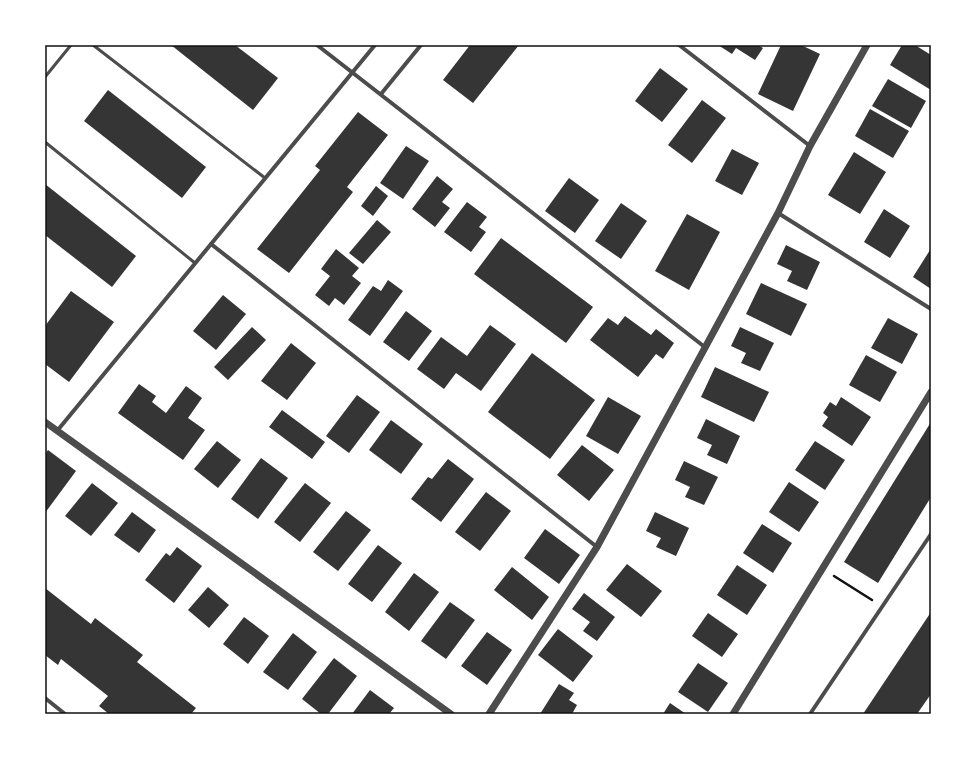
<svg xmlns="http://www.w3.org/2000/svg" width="976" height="759" font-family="'Nunito Sans',sans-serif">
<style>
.building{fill:#353535}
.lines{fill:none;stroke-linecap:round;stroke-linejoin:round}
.path{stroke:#111;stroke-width:2.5}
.service{stroke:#4c4c4c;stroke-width:3}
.minor{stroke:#4c4c4c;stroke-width:4}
.tertiary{stroke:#4c4c4c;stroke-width:7}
.neatline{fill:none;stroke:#111;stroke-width:1.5}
</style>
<rect width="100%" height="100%" fill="#fff"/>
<!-- building -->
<g class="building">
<path d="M171,45h64l43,33 -25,32z"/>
<path d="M470,45h49l-46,58 -30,-23z"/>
<path d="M718,45h40l5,3 -8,12 -19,-12 -4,6z"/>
<path d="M781,45h20l19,9 -27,57 -35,-17z"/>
<path d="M902,45h13l16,10v35l-41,-25z"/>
<path d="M660,68l28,21 -26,33 -27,-21z"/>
<path d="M888,79l38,22 -15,27 -39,-22z"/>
<path d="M108,90l98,77 -24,31 -98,-77z"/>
<path d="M702,100l24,18 -34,45 -24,-18z"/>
<path d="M870,109l39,22 -16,27 -38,-22z"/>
<path d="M358,112l30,23 -41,52 6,5 -64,81 -32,-24 63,-79 -5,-4z"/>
<path d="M406,146l23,15 -26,38 -23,-16z"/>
<path d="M732,149l27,14 -17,32 -27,-14z"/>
<path d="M854,152l32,20 -26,42 -32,-19z"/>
<path d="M437,176l16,13 -11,13 8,6 -15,19 -23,-18z"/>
<path d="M569,178l30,22 -24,33 -30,-22z"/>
<path d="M45,184l91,72 -24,31 -67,-52z"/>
<path d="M376,186l12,10 -15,20 -12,-10z"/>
<path d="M467,202l20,15 -8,10 7,5 -15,20 -27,-20z"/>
<path d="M621,203l26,18 -26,38 -26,-18z"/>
<path d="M884,209l26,17 -20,32 -26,-16z"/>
<path d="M687,214l33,18 -31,58 -34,-19z"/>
<path d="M377,220l14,12 -28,32 -14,-11z"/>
<path d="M501,238l92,69 -27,36 -92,-69z"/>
<path d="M786,245l34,17 -13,28 -20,-9 5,-10 -15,-7z"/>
<path d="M336,249l23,19 -7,8 9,7 -17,22 -9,-7 -6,8 -14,-11 15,-19 -9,-7z"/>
<path d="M930,250l1,1v38l-18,-12z"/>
<path d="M388,280l15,11 -33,45 -22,-16 25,-34 8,5z"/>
<path d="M761,283l46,21 -16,32 -45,-22z"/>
<path d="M71,291l43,31 -45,60 -24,-18v-38z"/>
<path d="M223,295l23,19 -30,36 -23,-19z"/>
<path d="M406,311l26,20 -23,30 -26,-19z"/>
<path d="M625,316l26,19 5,-6 18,14 -11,16 -7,-5 -18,23 -48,-37 18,-22 10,7z"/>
<path d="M888,318l30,16 -16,30 -31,-16z"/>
<path d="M490,325l26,19 -35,47 -25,-18 -12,16 -27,-20 24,-32 26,19z"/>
<path d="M252,327l14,13 -38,40 -14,-13z"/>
<path d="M740,327l34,16 -14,28 -19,-8 5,-10 -15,-7z"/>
<path d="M291,343l25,20 -29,37 -26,-19z"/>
<path d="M532,353l63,47 -45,59 -62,-47z"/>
<path d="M866,355l31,17 -17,30 -31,-17z"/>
<path d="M715,367l54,25 -15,30 -53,-25z"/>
<path d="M139,384l17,12 -4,6 14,11 20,-27 16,12 -14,20 17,12 -22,30 -65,-47z"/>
<path d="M357,395l23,17 -31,41 -23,-17z"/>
<path d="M608,397l33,19 -23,38 -32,-18z"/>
<path d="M841,397l30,20 -19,29 -30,-20 6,-9 -5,-4 7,-11 6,4z"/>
<path d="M282,410l43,32 -13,17 -43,-32z"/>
<path d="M706,419l34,17 -13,28 -20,-9 5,-10 -15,-7z"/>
<path d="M391,420l32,24 -22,30 -32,-24z"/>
<path d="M931,422v75l-53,86 -34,-21z"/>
<path d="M217,441l24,19 -23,28 -24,-19z"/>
<path d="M815,441l30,19 -20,30 -30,-20z"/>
<path d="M582,445l32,25 -25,31 -32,-26z"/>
<path d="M48,450l28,21 -31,42v-59z"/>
<path d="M261,458l27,20 -30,41 -27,-20z"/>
<path d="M448,459l26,20 -33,43 -30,-23 17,-22 4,2z"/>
<path d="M684,461l34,16 -14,28 -19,-8 5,-10 -15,-7z"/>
<path d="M789,482l30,20 -20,30 -30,-20z"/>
<path d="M92,483l26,20 -27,33 -26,-20z"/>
<path d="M305,483l26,20 -31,39 -26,-20z"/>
<path d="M486,492l25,19 -31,40 -25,-19z"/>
<path d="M346,511l25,19 -33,41 -25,-19z"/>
<path d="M132,512l24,18 -17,23 -25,-18z"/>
<path d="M655,512l34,16 -13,28 -20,-9 5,-9 -15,-7z"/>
<path d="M762,524l30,19 -19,30 -30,-20z"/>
<path d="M545,529l35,26 -21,29 -35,-26z"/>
<path d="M378,545l24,18 -30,39 -24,-18z"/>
<path d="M177,547l25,19 -28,37 -29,-23 21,-27 4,3z"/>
<path d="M627,564l35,27 -21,26 -35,-27z"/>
<path d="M737,565l30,20 -20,30 -30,-20z"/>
<path d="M512,567l37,30 -17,23 -38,-30z"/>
<path d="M414,573l25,19 -30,39 -24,-19z"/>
<path d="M208,587l21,18 -20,23 -21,-18z"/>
<path d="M45,588l46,36 4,-6 48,37 -6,7 59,46 -5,6h-82l-10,-8 9,-10 -47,-37 -3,6 -13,-10z"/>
<path d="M584,593l31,24 -18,24 -14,-10 7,-9 -18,-13z"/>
<path d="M450,602l25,18 -29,39 -25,-18z"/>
<path d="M931,612v82l-14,20h-54z"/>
<path d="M708,613l30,21 -16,23 -30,-21z"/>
<path d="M244,617l25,19 -21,28 -25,-20z"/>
<path d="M558,629l35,27 -20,26 -35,-27z"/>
<path d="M487,632l25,18 -25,35 -26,-19z"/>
<path d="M293,633l24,19 -29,38 -25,-18z"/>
<path d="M334,658l23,18 -29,38h-7l-19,-15z"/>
<path d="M698,663l30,20 -20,29 -30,-20z"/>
<path d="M559,684l15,9 -5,7 8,5 -5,9h-32z"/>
<path d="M370,690l24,18 -5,6h-37z"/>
<path d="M670,703l16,11h-23z"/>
</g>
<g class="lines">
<!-- path -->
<path class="path" d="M834,576l38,24"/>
<!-- service -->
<g class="service">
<path d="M93,45l172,133"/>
<path d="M45,77l26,-32"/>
<path d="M45,142l150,121"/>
</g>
<!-- minor -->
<g class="minor">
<path d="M317,45l389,303"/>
<path d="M679,45l131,101"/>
<path d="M381,94l40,-49"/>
<path d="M778,213l153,96"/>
<path d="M211,244l386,303"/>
<path d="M57,431l318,-386"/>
<path d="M45,698l20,16"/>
<path d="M810,714l121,-180"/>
</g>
<!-- tertiary -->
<g class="tertiary">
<path d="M45,422l406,292"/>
<path d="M489,714l108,-167 181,-334 32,-67 57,-101"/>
<path d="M733,714l198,-322"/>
</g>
</g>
<!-- border -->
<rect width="976" height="759" fill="none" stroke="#ffffff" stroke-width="92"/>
<rect x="46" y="46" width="884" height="667" class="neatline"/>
</svg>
